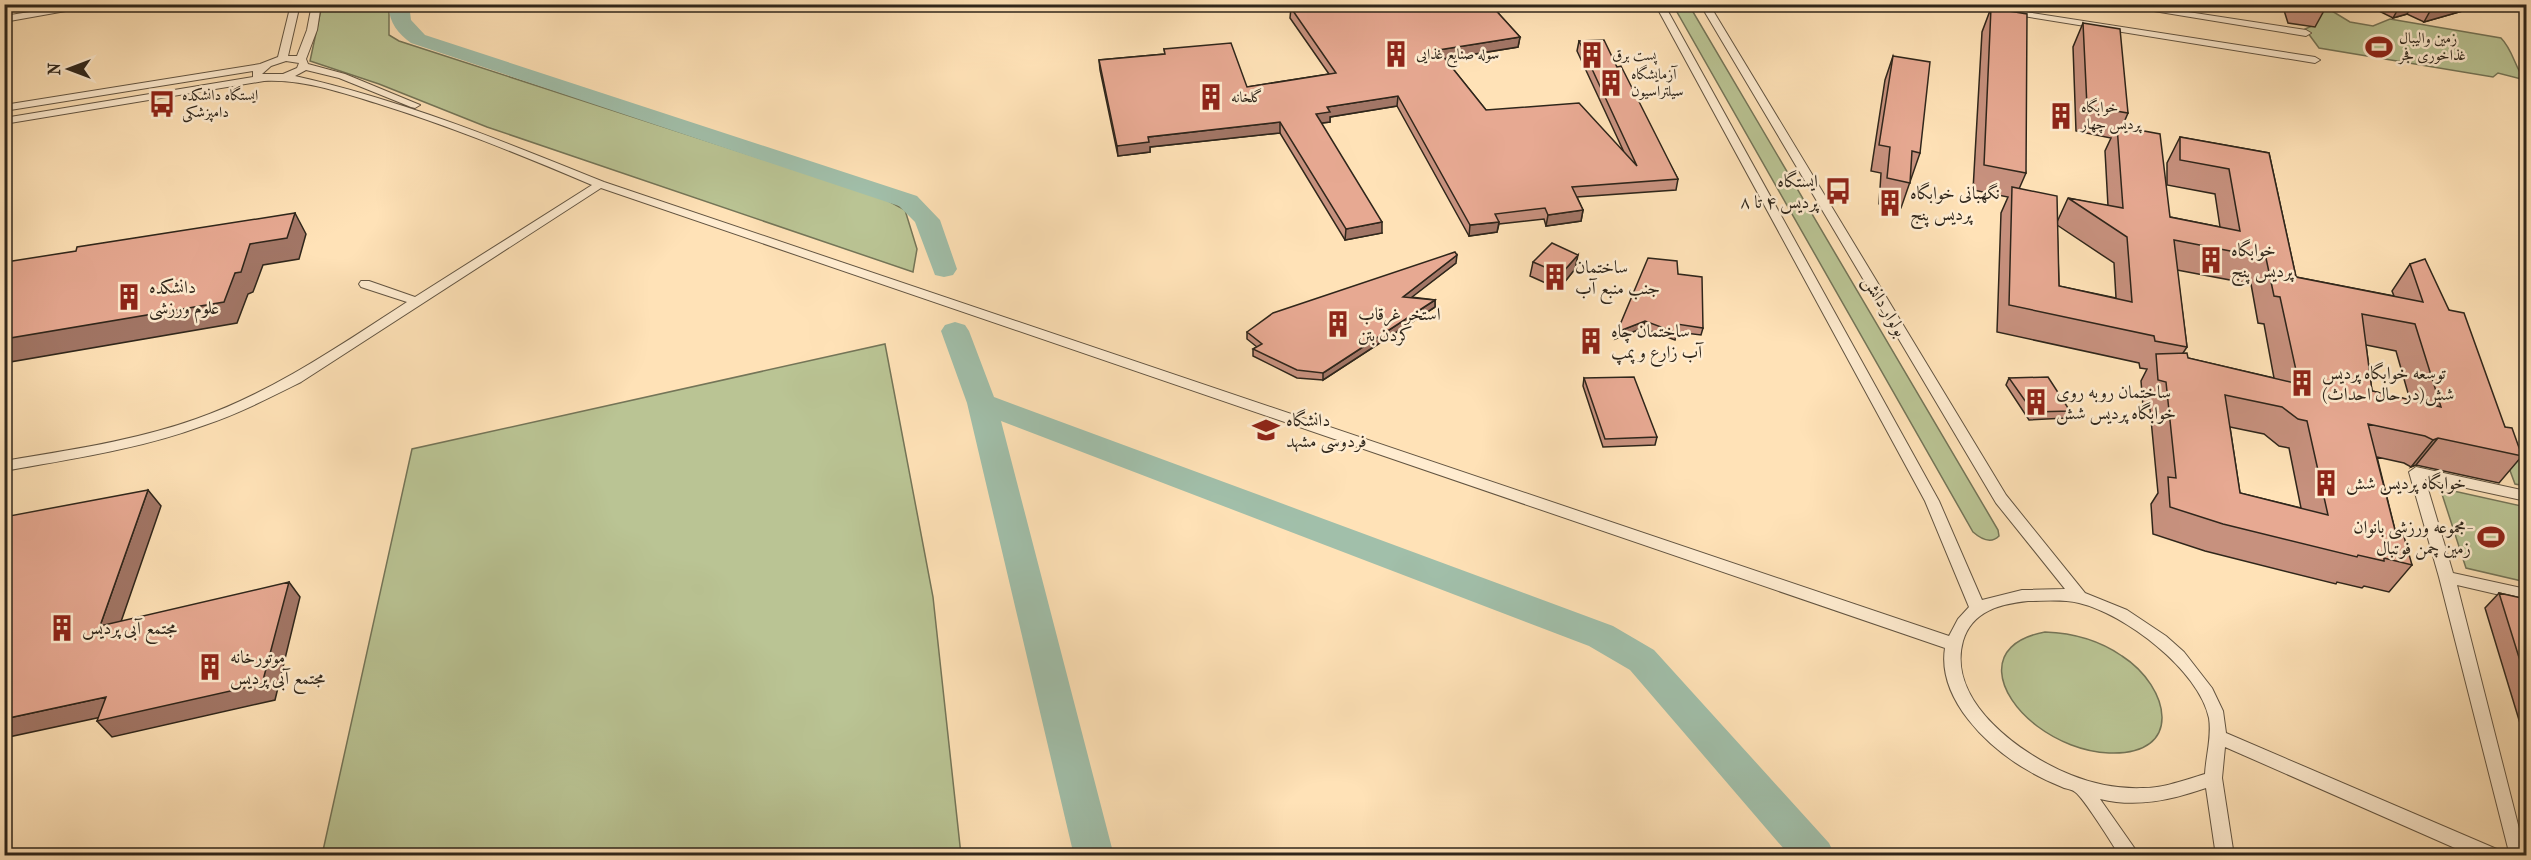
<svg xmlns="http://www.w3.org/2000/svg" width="2531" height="860" font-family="'IM FELL French Canon',Amiri,serif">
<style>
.green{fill:#bac494;stroke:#747558;stroke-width:1.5}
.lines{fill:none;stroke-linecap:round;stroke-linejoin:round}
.canal{fill:#a1bfaa;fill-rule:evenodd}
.service-casing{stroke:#635542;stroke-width:2}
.service{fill:#ffecd0;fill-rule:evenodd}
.wall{fill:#c7917e;stroke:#2f261b;stroke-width:1.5;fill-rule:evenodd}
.shaded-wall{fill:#a27666;stroke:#2f261b;stroke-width:1.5}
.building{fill:#e7a992;stroke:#2f261b;stroke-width:1.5;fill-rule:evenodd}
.labels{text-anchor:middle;stroke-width:5;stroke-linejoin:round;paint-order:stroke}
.far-poi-label{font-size:15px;fill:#2f261b;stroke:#ffecd0;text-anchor:start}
.poi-label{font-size:18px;fill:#2f261b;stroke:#ffecd0;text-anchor:start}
.street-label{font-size:18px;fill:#2f261b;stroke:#ffecd0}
</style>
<rect width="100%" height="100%" fill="#ffe2b7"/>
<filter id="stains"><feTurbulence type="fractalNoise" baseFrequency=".00333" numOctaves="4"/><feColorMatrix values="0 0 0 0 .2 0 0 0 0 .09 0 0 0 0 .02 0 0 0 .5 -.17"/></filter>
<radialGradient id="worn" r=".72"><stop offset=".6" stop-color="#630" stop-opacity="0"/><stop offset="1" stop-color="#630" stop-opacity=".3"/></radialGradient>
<path class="green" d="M322 5H389V35L399 41 883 198 905 210 917 249 913 272 487 127 379 84 310 61Z
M1673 5H1689L1998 530 1999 536C1991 544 1981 539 1973 532Z
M2285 5 2332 11 2350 22 2373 26 2390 19 2501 38C2513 50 2515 68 2525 80L2498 73 2493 77 2319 48 2305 29 2314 25Z
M885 344 933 597 961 855H322L412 449Z
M2499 441 2526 447V486L2515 484Z
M2440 488 2526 507V582L2466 568Z
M2045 632C2073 633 2099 640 2122 656 2170 687 2185 756 2109 753 2083 752 2057 741 2037 726 1996 695 1981 644 2045 632Z"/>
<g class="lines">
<path class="canal" d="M389 4H409L411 20 425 35 917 196 940 220 957 269 953 275 944 277 935 275 915 222 899 206 411 43C398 33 388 22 389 4Z
M955 322 965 325 969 331 994 397 1613 626 1654 650 1829 843 1835 856H1790L1630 670 1589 646 1001 421 1114 856H1074L967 403 941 331 945 325Z"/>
<defs>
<path id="service" d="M80 4H105L4 22V16Z
M291 4H300L288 56H297L307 30 312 4H321L317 30 306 59 308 64 345 74 420 105 415 108 411 107 339 78 306 70 295 76C402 100 503 141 604 182L1949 636 1958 619 1969 607 1925 501 1655 4H1664L1939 501 1982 600 2022 590 2065 589 1996 503 1700 4H1709L2006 495 2085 593 2127 610 2166 636 2184 652 2212 688 2223 711 2226 733 2499 850 2502 856H2473L2225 747 2222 778 2234 856H2216L2206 788C2171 800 2137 808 2100 799L2140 856H2120C2112 844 2084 798 2075 792 2072 789 2066 789 2062 787 2050 782 2039 777 2029 771 1988 748 1937 699 1945 648L601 188 301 382C269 398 238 414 205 425 140 449 72 459 4 471V461C69 450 134 441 196 419 273 392 339 346 407 302L361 287 359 284 361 281H369L415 297 592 185C521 155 450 126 376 103 340 92 302 79 264 81L4 124V118L253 77V71L4 111V105L260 64 278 57ZM286 61 299 63 297 68 283 74H262L271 66ZM2028 601C2045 601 2062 599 2079 603 2125 614 2199 670 2209 718 2212 737 2206 755 2205 774 2185 780 2164 788 2143 788 2119 789 2093 784 2071 775 2023 756 1946 702 1963 641 1972 611 2000 604 2028 601Z
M1949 4H1974L2315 57 2320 60 2315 63Z
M2111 4H2136L2306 30 2311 33 2306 36Z
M2416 467 2526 491V501L2425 479 2453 573 2526 589V601L2457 585 2526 856H2510L2439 577 2409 472Z"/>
</defs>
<use href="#service" class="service-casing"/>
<use href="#service" class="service"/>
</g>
<path class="wall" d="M1295 4H1490L1520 37 1518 47 1445 59 1486 110 1623 150 1577 51 1579 41 1617 67 1678 179 1676 190 1577 197 1583 210 1581 221 1546 226 1544 219 1499 224 1497 232 1469 236 1397 106 1330 117V122L1321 123 1382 233 1345 240 1280 133 1150 147V152L1118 156 1100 70 1099 60 1165 54 1164 49 1247 87 1329 74 1290 18 1291 8 1297 7Z
M2282 4H2344L2325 9 2315 27 2288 23Z
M2347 4H2487L2424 22 2407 14 2393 18 2373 8Z
M1991 8 2026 173 2019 189 2057 222 2068 198 2108 206 2105 151 2111 138 2076 131 2073 47 2083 23 2128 113 2122 127 2170 217 2220 227 2215 194 2167 185V163L2180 137 2269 153 2296 277 2394 296 2392 291 2410 264 2449 310 2505 427 2522 456 2499 483 2416 465 2411 467 2404 463 2377 457 2395 530 2412 565 2389 592 2364 586 2362 588 2337 582 2336 584 2205 551 2153 534 2151 504 2158 493 2150 409 2143 407 2141 381 2147 369 2140 368 2139 363 1997 332 2001 213 2008 197 1973 190 1982 32ZM2057 225 2114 263 2116 298 2059 286ZM2177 270 2251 284 2258 323 2264 324 2274 378 2188 358 2183 353 2187 347ZM2366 345 2396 351 2410 400 2372 391ZM2230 427 2264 434 2279 446 2289 448 2301 508 2240 493Z
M1893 56 1920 153 1901 208 1879 204 1881 173 1871 171 1885 80Z
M1533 262 1575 269 1559 289 1530 276Z
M1456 263 1411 297 1435 300V307L1323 380 1297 378 1253 356V349L1257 347 1247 339V332Z
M1678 274 1703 328 1701 335 1677 332 1675 340 1643 328 1615 339 1617 332Z
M1584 378 1657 437 1655 445 1603 447 1583 386Z
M2009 378 2070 411 2066 418 2029 420 2006 385Z
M2499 593 2526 599V743L2485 608Z"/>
<path class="shaded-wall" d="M2328 4H2344L2325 9Z
M2401 4H2413L2407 14 2393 18Z
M2434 4H2487L2424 22Z
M1520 37 1518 47 1437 60 1438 50Z
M1398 96 1397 106 1330 117V122L1315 124 1316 114 1327 107Z
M1280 122V133L1150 147V152L1118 156 1117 146 1148 137Z
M1583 210 1581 221 1546 226 1548 215Z
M295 213 306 234 299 259 263 265 253 292 248 294 237 323 4 363V339L235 273 250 244Z
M1382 222V233L1345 240 1346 229Z
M1499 222 1497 232 1469 236 1470 225Z
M1457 255 1456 263 1403 304V297Z
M1578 255 1575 269 1559 289 1561 274Z
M1435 300V307L1323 380V373Z
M1645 321 1643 328 1615 339 1617 332Z
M2438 438 2416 465 2411 467 2433 440Z
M148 490 161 506 114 642 100 626Z
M289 582 300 597 275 700 112 737 97 721Z
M106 697 120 713 4 738V719Z"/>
<path class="building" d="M1302 4H1490L1520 37 1438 50 1486 110 1579 103 1637 166 1579 41 1604 40 1617 67 1621 66 1678 179 1572 187 1583 210 1548 215 1545 208 1495 214 1499 222 1470 225 1398 96 1327 107 1330 112 1316 114 1382 222 1346 229 1280 122 1148 137 1149 142 1117 146 1099 60 1165 54 1164 49 1231 43 1247 87 1336 73 1291 8 1303 6Z
M1991 8 2027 14 2026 173 1984 165Z
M2083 23 2120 29 2128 113 2087 106Z
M1893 56 1930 62 1920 153 1912 151 1910 183 1887 178 1890 147 1879 145Z
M2117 126 2160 134 2170 217 2240 231 2229 169 2180 160V137L2269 153 2296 277 2423 302 2410 264 2425 259 2449 310 2464 313 2505 427 2512 428 2522 456 2438 438 2433 440 2425 436 2368 424 2395 530 2403 533 2412 565 2384 558V561L2358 555 2357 557 2223 524 2170 507 2168 477 2176 478 2166 382 2158 380 2156 354 2187 353 2188 358 2299 384 2280 297 2274 296 2266 258 2174 240 2187 347 2155 341 2154 336 2009 305 2012 187 2057 196 2059 286 2132 302 2127 237 2068 198 2123 208ZM2362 314 2415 324 2441 407 2372 391ZM2225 395 2282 407 2298 419 2307 421 2328 515 2240 493Z
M295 213 287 238 250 244 241 272 235 273 224 302 4 339V264L6 262 76 251 77 247Z
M1552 243 1578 255 1561 274 1533 262Z
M1455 252 1457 255 1403 297 1435 300 1323 373 1297 370 1253 349 1262 344 1247 332 1273 313Z
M1648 258 1677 261 1678 274 1702 277 1703 328 1677 324V333L1645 321 1617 332Z
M1634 377 1657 437 1605 439 1584 378Z
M2048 377 2070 411 2033 412 2009 378Z
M148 490 100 626 289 582 262 684 97 721 106 697 4 719V517Z
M2499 593 2526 599V680Z
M2326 854 2327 855H2291Z"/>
<defs>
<symbol id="stadium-bare" viewBox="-9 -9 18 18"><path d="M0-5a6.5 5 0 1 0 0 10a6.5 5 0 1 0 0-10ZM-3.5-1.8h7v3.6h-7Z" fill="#8f2418" stroke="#ffecd0" stroke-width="2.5" paint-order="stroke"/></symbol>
<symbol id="building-bare" viewBox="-9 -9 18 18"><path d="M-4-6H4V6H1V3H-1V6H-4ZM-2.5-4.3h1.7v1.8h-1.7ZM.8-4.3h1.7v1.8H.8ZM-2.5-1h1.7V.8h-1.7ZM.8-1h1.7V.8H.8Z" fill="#8f2418" stroke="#ffecd0" stroke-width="2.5" paint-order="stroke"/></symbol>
<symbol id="bus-bare" viewBox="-9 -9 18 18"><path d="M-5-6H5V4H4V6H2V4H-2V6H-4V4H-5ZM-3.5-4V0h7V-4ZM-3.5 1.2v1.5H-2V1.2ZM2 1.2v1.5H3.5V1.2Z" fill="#8f2418" stroke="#ffecd0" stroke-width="2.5" paint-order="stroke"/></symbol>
<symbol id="university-bare" viewBox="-9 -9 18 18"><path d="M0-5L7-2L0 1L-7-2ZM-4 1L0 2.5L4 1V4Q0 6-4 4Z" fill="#8f2418" stroke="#ffecd0" stroke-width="2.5" paint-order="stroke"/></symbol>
</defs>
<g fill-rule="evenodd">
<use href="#stadium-bare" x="2360" y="28" width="38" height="38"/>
<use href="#building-bare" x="1377" y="35" width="38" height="38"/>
<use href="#building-bare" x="1573" y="36" width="38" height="38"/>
<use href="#building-bare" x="1592" y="64" width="38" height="38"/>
<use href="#building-bare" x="1192" y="78" width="38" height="38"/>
<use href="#bus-bare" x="143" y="85" width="38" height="38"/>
<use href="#building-bare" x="2042" y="97" width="38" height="38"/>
<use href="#bus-bare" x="1819" y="172" width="38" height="38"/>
<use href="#building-bare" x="1871" y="184" width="38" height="38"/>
<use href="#building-bare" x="2192" y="241" width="38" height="38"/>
<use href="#building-bare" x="1536" y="258" width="38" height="38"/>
<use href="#building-bare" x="110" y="278" width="38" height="38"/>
<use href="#building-bare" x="1319" y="305" width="38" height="38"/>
<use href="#building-bare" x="1572" y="322" width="38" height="38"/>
<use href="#building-bare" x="2283" y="364" width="38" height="38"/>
<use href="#building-bare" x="2017" y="383" width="38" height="38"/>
<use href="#university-bare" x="1247" y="411" width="38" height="38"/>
<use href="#building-bare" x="2307" y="464" width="38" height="38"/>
<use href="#stadium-bare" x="2472" y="518" width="38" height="38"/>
<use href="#building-bare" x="43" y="609" width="38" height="38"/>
<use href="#building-bare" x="191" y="648" width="38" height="38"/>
</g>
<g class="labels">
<g class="far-poi-label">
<text x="2399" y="43">زمین والیبال<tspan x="2399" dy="17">غذاخوری فجر</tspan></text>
<text x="1416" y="59">سوله صنایع غذایی</text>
<text x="1612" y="60">پست برق</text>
<text x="1631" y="79">آزمایشگاه<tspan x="1631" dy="17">سیلتراسیون</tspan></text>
<text x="182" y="100">ایستگاه دانشکده<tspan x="182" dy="17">دامپزشکی</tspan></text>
<text x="1231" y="102">گلخانه</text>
<text x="2081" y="112">خوابگاه<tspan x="2081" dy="17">پردیس چهار</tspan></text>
</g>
<g class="poi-label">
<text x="1818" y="187" text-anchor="end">ایستگاه<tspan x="1818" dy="21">پردیس ۴ تا ۸</tspan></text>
<text x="1910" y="199">نگهبانی خوابگاه<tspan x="1910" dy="21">پردیس پنج</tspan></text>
<text x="2231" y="256">خوابگاه<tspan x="2231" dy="21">پردیس پنج</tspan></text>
<text x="1575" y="273">ساختمان<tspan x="1575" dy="21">جنب منبع آب</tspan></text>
<text x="149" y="293">دانشکده<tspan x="149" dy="21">علوم ورزشی</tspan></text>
<text x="1358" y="320">استخر غرقاب<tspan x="1358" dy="21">کردن بتن</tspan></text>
<text x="1611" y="337">ساختمان چاه<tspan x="1611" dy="21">آب زارع و پمپ</tspan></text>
<text x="2322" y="379">توسعه خوابگاه پردیس<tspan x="2322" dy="21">شش(در حال احداث)</tspan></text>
<text x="2056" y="398">ساختمان روبه روی<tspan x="2056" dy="21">خوابگاه پردیس شش</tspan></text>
<text x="1286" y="426">دانشگاه<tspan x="1286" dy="21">فردوسی مشهد</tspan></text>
<text x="2346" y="489">خوابگاه پردیس شش</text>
<text x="2471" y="533" text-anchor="end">مجموعه ورزشی بانوان-<tspan x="2471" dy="21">زمین چمن فوتبال</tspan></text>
<text x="82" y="634">مجتمع آبی پردیس</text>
<text x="230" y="663">موتورخانه<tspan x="230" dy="21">مجتمع آبی پردیس</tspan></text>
</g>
<g class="street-label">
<text transform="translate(1885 306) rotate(59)" y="6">بولوار دانش</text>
</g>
</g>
<rect width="2531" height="860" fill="none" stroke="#ffe2b7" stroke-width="24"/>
<rect x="6" y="6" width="2519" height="848" fill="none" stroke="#2f261b" stroke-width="3"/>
<rect x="12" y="12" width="2507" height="836" fill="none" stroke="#2f261b" stroke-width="1.5"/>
<g transform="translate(69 69) rotate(270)" stroke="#ffecd0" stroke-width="4.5" paint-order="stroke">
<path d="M0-4.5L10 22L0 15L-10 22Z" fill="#2f261b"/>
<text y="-9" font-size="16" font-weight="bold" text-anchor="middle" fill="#2f261b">N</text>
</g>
<rect width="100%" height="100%" filter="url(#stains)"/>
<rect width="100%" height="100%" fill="url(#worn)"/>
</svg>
